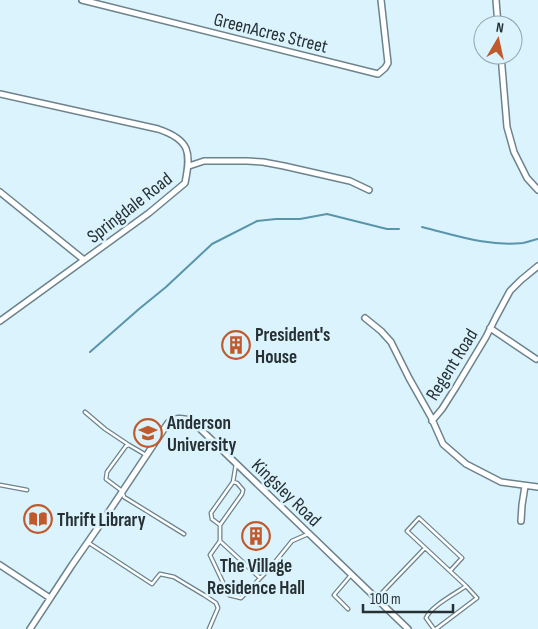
<svg xmlns="http://www.w3.org/2000/svg" width="538" height="629" font-family="'Sofia Sans Condensed',sans-serif">
<style>
.lines{fill:none;stroke-linecap:round;stroke-linejoin:round}
.stream{stroke:#5995aa;stroke-width:2}
.service-casing{stroke:#6d838c;stroke-width:5}
.minor-casing{stroke:#6d838c;stroke-width:8}
.service{stroke:#fff;stroke-width:2.5}
.minor{stroke:#fff;stroke-width:5}
.labels{text-anchor:middle;stroke-width:5;stroke-linejoin:round;paint-order:stroke}
.street-label{font-size:19px;fill:#273134;stroke:#dbf3fd}
.poi-label{font-size:19px;font-weight:bold;fill:#273134;stroke:#dbf3fd;text-anchor:start}
</style>
<rect width="100%" height="100%" fill="#dbf3fd"/>
<g class="lines">
<path class="stream" d="M422 227C455 235 488 247 523 243 528 242 533 240 538 239
M90 352 139 309 166 287 212 244 257 221 276 219H300L327 214 387 229H399"/>
<defs>
<path id="service" d="M85 412 105 429 129 445
M146 455 129 445 126 446 107 472 106 479 122 491 124 497 184 534
M233 482 237 483 243 490 242 494 220 525V541L210 555 229 595 241 598 271 567 292 541 308 534
M0 485 27 490
M220 525 212 519 211 513 233 482 236 464
M220 541 260 578
M89 543 152 584 160 574 174 577 204 595 216 603 218 608 209 629
M450 571 462 558 419 518 407 531 466 586
M377 598 425 548
M348 609 334 595 351 575
M434 629 426 618C431 606 455 594 466 586L477 598 436 629"/>
<path id="minor" d="M82 0 378 74 385 68 388 63 381 0
M496 0 498 25
M501 55 507 127 514 152 527 178 538 190
M0 94 158 129C191 140 191 153 185 183L149 213 0 321
M189 166 204 161H247L263 162 284 166 350 181 369 190
M0 192 84 260
M365 318 381 331 391 342 409 378 431 417 443 444 466 464 501 482 538 487
M490 328 536 359
M432 421 442 409 456 387 486 337 496 317 510 291 521 280 538 266
M521 521 522 505 525 486
M0 565 50 598
M30 629 72 565 106 516 168 423C176 417 181 418 191 420L408 629"/>
</defs>
<use href="#service" class="service-casing"/>
<use href="#minor" class="minor-casing"/>
<use href="#service" class="service"/>
<use href="#minor" class="minor"/>
</g>
<defs>
<symbol id="building-ring" viewBox="-11 -11 22 22"><circle r="9.5" fill="#dbf3fd" stroke="#c05a2c" stroke-width="1.5"/><path d="M-4-6H4V6H1V3H-1V6H-4ZM-2.5-4.3h1.7v1.8h-1.7ZM.8-4.3h1.7v1.8H.8ZM-2.5-1h1.7V.8h-1.7ZM.8-1h1.7V.8H.8Z" fill="#c05a2c"/></symbol>
<symbol id="university-ring" viewBox="-11 -11 22 22"><circle r="9.5" fill="#dbf3fd" stroke="#c05a2c" stroke-width="1.5"/><path d="M0-5L7-2L0 1L-7-2ZM-4 1L0 2.5L4 1V4Q0 6-4 4Z" fill="#c05a2c"/></symbol>
<symbol id="library-ring" viewBox="-11 -11 22 22"><circle r="9.5" fill="#dbf3fd" stroke="#c05a2c" stroke-width="1.5"/><path d="M-6-4Q-3-5.5-.7-3.5V5Q-3 3-6 4ZM6-4Q3-5.5 .7-3.5V5Q3 3 6 4Z" fill="#c05a2c"/></symbol>
</defs>
<g fill-rule="evenodd">
<use href="#building-ring" x="220" y="329" width="32" height="32"/>
<use href="#university-ring" x="132" y="417" width="32" height="32"/>
<use href="#library-ring" x="22" y="503" width="32" height="32"/>
<use href="#building-ring" x="240" y="520" width="32" height="32"/>
</g>
<g class="labels">
<g class="street-label">
<text transform="translate(271 32) rotate(14)" y="7">GreenAcres Street</text>
<text transform="translate(129 207) rotate(-38)" y="7">Springdale Road</text>
<text transform="translate(451 364) rotate(-58)" y="7">Regent Road</text>
<text transform="translate(287 492) rotate(44)" y="7">Kingsley Road</text>
</g>
<g class="poi-label">
<text x="255" y="341">President's<tspan x="255" dy="22">House</tspan></text>
<text x="167" y="429">Anderson<tspan x="167" dy="22">University</tspan></text>
<text x="57" y="526">Thrift Library</text>
<text x="256" y="572" text-anchor="middle">The Village<tspan x="256" dy="22">Residence Hall</tspan></text>
</g>
</g>
<g transform="translate(498 40) rotate(9)"><circle r="24" fill="#dbf3fd" stroke="#93a5ad"/>
<path d="M0-4L9 19L0 12L-9 19Z" fill="#c05a2c"/>
<text y="-8" font-size="14" font-weight="bold" text-anchor="middle" fill="#273134">N</text>
</g>
<path d="M363 604v8h90v-8" fill="none" stroke="#273134" stroke-width="2.5"/>
<text x="370" y="604" font-size="15" fill="#273134" stroke="#dbf3fd" stroke-width="4" paint-order="stroke">100 m</text>
</svg>
